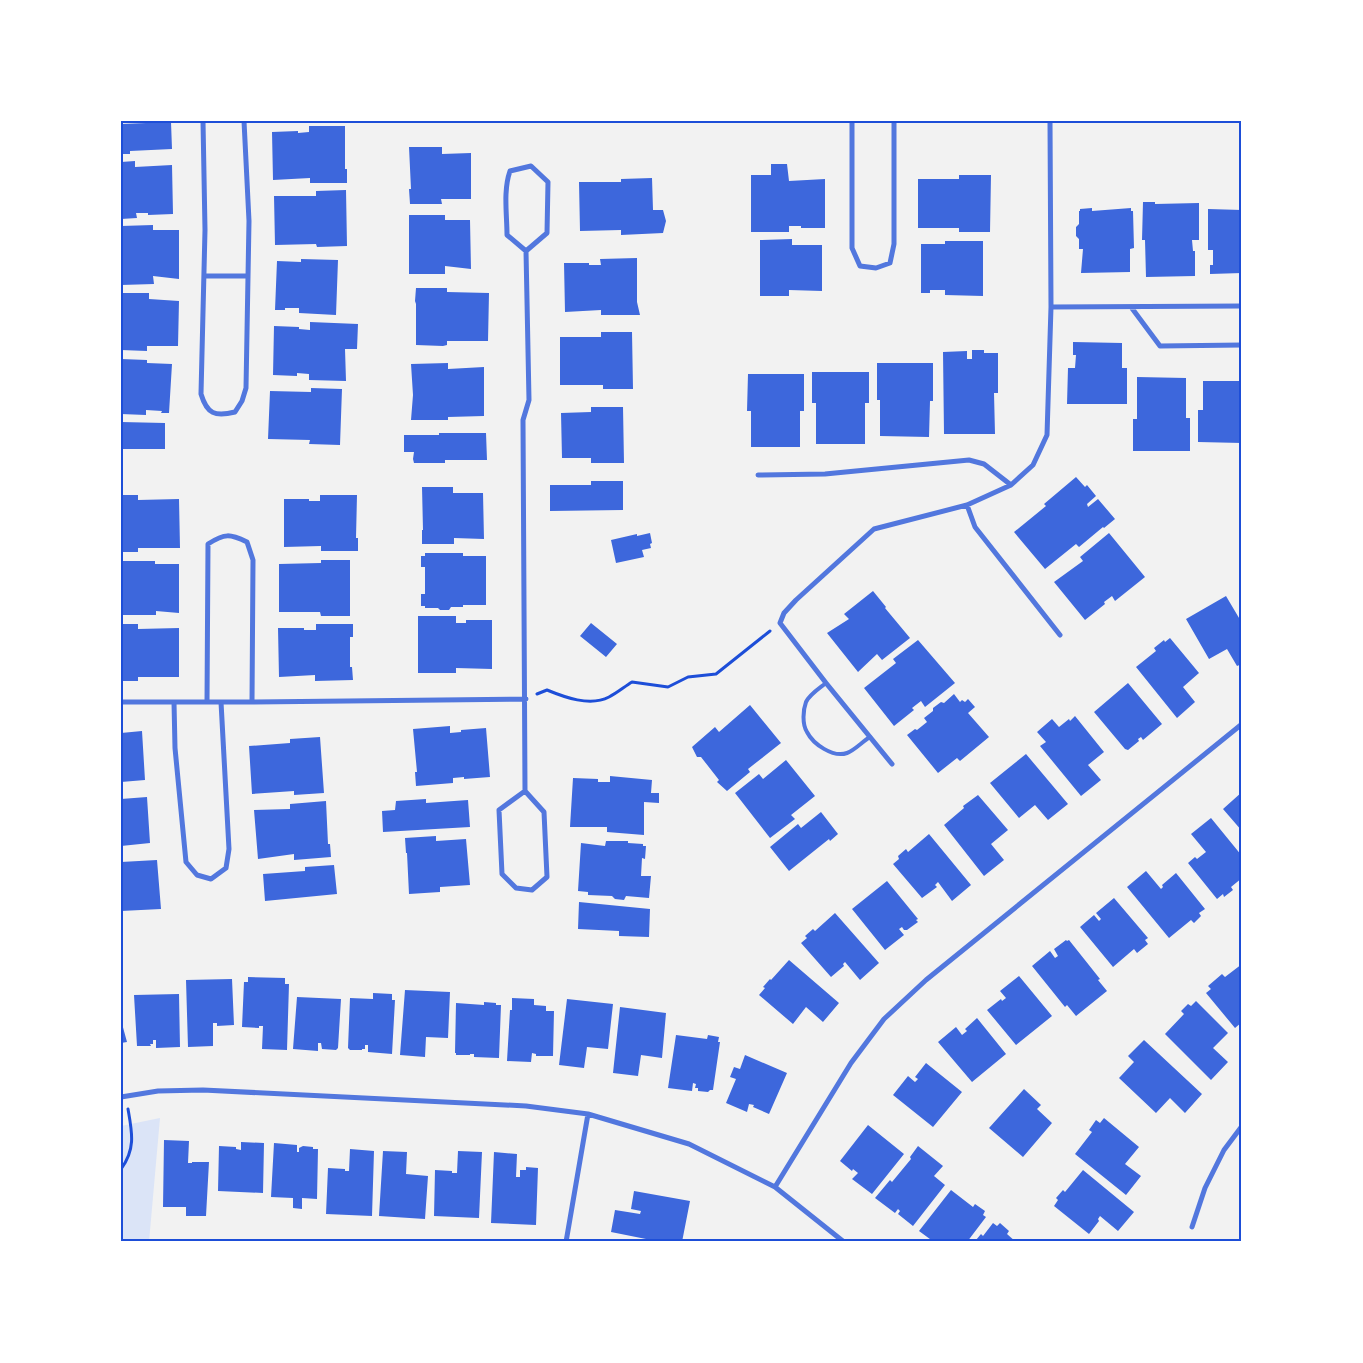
<svg xmlns="http://www.w3.org/2000/svg" width="1363" height="1363" font-family="'Roboto Serif',serif">
<style>
.green{fill:#dbe4f7}
.building{fill:#3d67dc}
.lines{fill:none;stroke-linecap:round;stroke-linejoin:round}
.path{stroke:#1d4ed8;stroke-width:3}
.service{stroke:#5277de;stroke-width:4}
.minor{stroke:#5277de;stroke-width:5}
.neatline{fill:none;stroke:#1d4ed8;stroke-width:2}
</style>
<rect width="100%" height="100%" fill="#f2f2f2"/>
<path class="green" d="M160 1118 149 1242H121V1126Z"/>
<path class="building" d="M171 122 172 149 130 151V154H121V124Z
M309 126H345V169H347V183H310V178L273 180 272 132 298 131V133L309 132Z
M409 147H442V154L471 153V199H441L442 204H410L409 189H411Z
M135 161V167L172 165 173 214 148 215V213H136L137 218 121 219V162Z
M771 164H787L789 181 825 179V228H801V226H789V232H751V175H771Z
M959 175H991L990 232H959V228H918V179H959Z
M652 178 653 210H663L666 221 663 233 621 235V230L580 231 579 182H621V179Z
M346 190 347 246 317 247 316 244 275 245 274 196H316V191Z
M1143 202H1155V204L1199 203V240H1192L1193 251H1195V276L1146 277 1145 240H1142Z
M1092 208V211L1131 208V211H1133L1134 248 1130 249V272L1081 273 1083 249H1079V239L1076 236V227L1079 224V211H1080V209Z
M1208 209 1242 210V273L1210 274V265H1213V250H1208Z
M409 215H445V220H470L471 269 445 266V274H409Z
M153 225V230H179V279L153 276 154 284 121 285V226Z
M792 239V245H822V291L789 290V296H760V240Z
M945 241H983V296L945 295V290H930V293H921V244H945Z
M637 258V302L640 315H601V310L565 312 564 263H589V265H601L600 259Z
M301 259 338 260 336 315 299 313V308H285V310H275L277 261 301 262Z
M416 288H447V292L489 293 488 341H447V345L443 346 416 345V304L415 301Z
M121 293H149V299L179 301 178 346H147V351L121 350Z
M310 322 358 324 357 349H345L346 381 309 380V374L297 373V376L273 375 274 326 299 327V329L310 330Z
M601 332H632L633 389H603V385H560V337H601Z
M1073 342 1122 343V368H1127V404H1067L1068 368H1075L1076 355H1073Z
M972 350H984V353H998V393H994L995 434H944L943 352 967 351V359H972Z
M121 359 147 360V363L172 364 169 413H161L162 411 146 410V415L121 414Z
M448 363V369L484 367V416L448 417V420H411L413 395 411 364Z
M877 363H933V401H930L929 437 880 436V400H877Z
M812 372H869V403H865V444H816V403H812Z
M748 374H804V411H800V447H751V411H747Z
M1137 377 1186 378V418H1190V451H1133V419H1137Z
M1203 381H1242V443L1198 442V410H1203Z
M311 388 342 389 340 445 309 444 310 440 268 439 270 391 311 392Z
M591 407H623L624 463H591V458H562L561 413 591 412Z
M121 422 165 423V449H121Z
M439 433H486L487 460H445V463H414L413 459 414 452H404V435H439Z
M1076 477 1085 487 1087 485 1096 496 1087 504 1088 507 1098 499 1115 519 1104 528 1103 527 1079 547 1076 544 1045 569 1014 532 1046 506 1044 504Z
M591 481H623V510L550 511V485H591Z
M422 487H453V493H483L484 539 454 538V544H422V530H423Z
M121 495H138V500L179 499 180 548H138V552H121Z
M320 495H357L356 538H358V551H321V546L284 547V499H309V501H320Z
M650 533 652 543 650 544 651 548 642 550 644 557 616 563 611 540 637 534V536Z
M1109 533 1145 577 1115 601 1112 596 1104 602 1105 604 1085 620 1054 582 1083 561 1080 557Z
M425 553H463V556H486V605H463V607H451L449 610H440L438 608H425V606H421V594H425V567H421V556H425Z
M321 560H350V616H321L320 612H279V564L321 563Z
M121 561H155V564H179V613L156 611V615H121Z
M873 591 886 607 885 608 910 638 882 660 877 654 858 672 827 633 849 619 844 614Z
M1226 596 1242 623V664L1237 666 1227 649 1209 659 1186 619Z
M418 616H456V623H466V620H492V669L456 668V673H418Z
M591 623 617 644 606 657 580 636Z
M121 624H138V629L179 628V677H138V681H121Z
M316 624H353V637H350V667H352L353 680 315 681V675L279 677 278 628H304V630H316Z
M1170 638 1199 673 1183 687 1195 702 1177 718 1136 667 1156 651 1154 648 1164 640 1165 642Z
M918 640 955 683 925 707 921 701 912 708 914 710 894 726 864 688 896 663 893 659Z
M1128 683 1162 724 1143 740 1141 737 1138 739 1139 741 1128 750 1125 749 1094 712Z
M954 694 960 702 962 700 965 702 968 699 975 707 968 713 989 737 960 761 957 758 938 773 907 735 915 729 917 730 927 722 924 718 933 711V708L941 702 944 703Z
M750 705 781 743 748 769 750 772 727 791 717 782 719 780 701 757H697L692 747 715 727 719 732Z
M1075 716 1104 752 1088 765 1101 780 1081 796 1040 746 1046 742 1037 732 1052 719 1059 727 1069 719 1070 721Z
M450 726V733L461 732V730L486 728 490 777 464 779V777L453 778V783L416 786 415 772H417L413 729Z
M142 731 145 780 121 782V733Z
M320 737 324 793 294 795V791L252 794 249 746 290 743V739Z
M1026 754 1068 804 1048 820 1035 805 1019 818 990 783Z
M786 760 815 796 791 815 795 819 770 838 735 793 759 774 763 779Z
M610 776 652 780 651 793H659V803L644 802V835L607 832V827H570L573 778 598 779V782H610Z
M1242 792V831L1223 809Z
M978 795 1008 830 991 844 1004 860 984 876 944 825 964 808 963 806Z
M147 797 150 843 121 846V799Z
M426 799V803L468 800 470 827 383 832 382 811 395 810 396 801Z
M326 801 328 844H330L331 857 294 860V854L258 859 254 810 290 809V804Z
M821 812 838 834 830 841 829 839 789 871 770 847 798 824 801 828Z
M1211 818 1242 856V878L1231 887 1233 890 1224 897 1223 894 1217 899 1188 863 1195 857 1197 859 1206 852 1191 834Z
M929 834 971 885 952 901 938 882 935 885 937 887 922 898 893 864 899 859 898 856 906 849 908 852Z
M436 836V841L466 839 470 885 440 887V892L409 894 407 853H406L405 838Z
M606 841H628V843L643 844V846H646L645 859 642 858 641 876H651L649 898 626 896 624 900 615 899 612 896 588 895V892L578 891 581 843 605 846Z
M157 860 161 909 121 911V862Z
M334 865 337 894 265 901 263 874 305 871V867Z
M1146 871 1161 889 1163 887 1162 885 1176 873 1205 909 1199 913 1201 916 1194 923 1191 920 1169 938 1127 887Z
M887 881 918 919 916 920 918 922 907 930H904L902 927 899 929 904 935 885 950 852 909Z
M1114 898 1148 938 1145 940 1148 944 1137 953 1134 949 1113 967 1080 927 1094 915 1099 921 1101 919 1096 913Z
M579 902 650 909 649 937 619 936V931L578 929Z
M835 913 879 963 860 980 845 962 843 964 844 966 831 977 801 943 807 938 805 936 813 929 815 931Z
M1066 940 1067 941 1069 940 1100 979 1098 980 1107 991 1076 1016 1067 1005 1065 1007 1032 966 1050 951 1055 958 1058 956 1054 949Z
M789 960 839 1003 823 1022 806 1007 793 1024 759 995 765 988 763 987 770 979 771 980Z
M1242 964V1022L1235 1028 1206 993 1211 989 1208 986 1222 974 1225 977Z
M1019 976 1052 1016 1016 1045 987 1010 1001 999 1002 1001 1006 998 1000 991Z
M248 977 285 978V984H289L287 1050 262 1049 263 1026H259V1028L242 1027 244 982H248Z
M232 979 234 1025 217 1026V1023H213V1046L188 1047 186 980Z
M405 990 450 992 448 1038 426 1037 425 1057 400 1055Z
M373 993 392 994V1000H395L392 1054 368 1052V1045H365V1049H362V1050H350L348 1048 350 998 373 999Z
M179 994 180 1047 156 1048V1040H153V1044H150L151 1046H137L134 995Z
M297 997 341 999 338 1048 336 1050 322 1049 321 1043H318V1051L293 1049Z
M512 998 534 999V1005L546 1006V1011H554L553 1056H536V1054L532 1053 531 1062 507 1061 510 1010H512Z
M567 999 613 1004 608 1049 587 1047 584 1068 559 1065Z
M1196 1001 1228 1033 1213 1048 1228 1062 1211 1080 1165 1034 1184 1014 1181 1011 1188 1004 1191 1006Z
M484 1002 496 1003V1005H501L499 1058 474 1057V1054H470V1055H456V1053H455L456 1003 484 1005Z
M620 1007 666 1013 662 1058 641 1055 638 1076 613 1073Z
M977 1018 1006 1054 972 1082 938 1042 956 1027 962 1035 967 1031 965 1029Z
M121 1020 127 1042 121 1043Z
M676 1035 707 1039 708 1035 719 1037 718 1042H720L713 1090H710L708 1092 698 1091V1088H695L696 1084 693 1083 692 1091 668 1088Z
M1144 1040 1202 1094 1185 1113 1170 1098 1156 1113 1119 1078 1134 1062 1128 1056Z
M745 1055 787 1073 769 1114 753 1107 754 1105 749 1104 747 1112 726 1103 736 1079 730 1077 734 1067 740 1069Z
M926 1063 962 1092 933 1127 893 1095 908 1076 915 1082 918 1079 915 1077Z
M1024 1089 1041 1105 1037 1109 1052 1123 1023 1157 989 1128Z
M1104 1118 1139 1147 1125 1164 1141 1176 1126 1195 1075 1154 1092 1132 1089 1130 1096 1120 1100 1123Z
M868 1125 904 1154 872 1194 852 1179 858 1173 853 1169 852 1171 840 1161Z
M164 1140 189 1141 188 1163H192V1162H209L206 1216H186V1207H163Z
M241 1142 264 1143 263 1193 218 1191 219 1146 236 1147V1149L241 1150Z
M274 1143 297 1145V1152H299V1148L303 1146 313 1147V1149H318L317 1199 302 1198V1209L293 1208V1198L271 1197Z
M918 1146 943 1166 934 1176 945 1185 913 1226 898 1214 900 1211 898 1209 895 1213 875 1198 890 1180 892 1182 911 1159 910 1157Z
M350 1149 374 1151 372 1216 326 1214 328 1168 345 1169V1171H349Z
M383 1151 407 1152 406 1174 428 1176 425 1219 379 1216Z
M458 1151 482 1152 479 1218 434 1216 435 1170 452 1171V1173H457Z
M494 1152 517 1154 516 1177H520V1170H526V1167L538 1168 536 1225 491 1223Z
M1083 1170 1134 1212 1118 1231 1100 1216 1098 1219 1099 1221 1089 1234 1054 1206 1058 1200 1056 1198 1063 1190 1065 1192Z
M951 1190 973 1207 975 1204 985 1211 983 1215 986 1217 967 1242H934L919 1231Z
M634 1191 690 1201 682 1242H661L611 1232 615 1210 640 1214 641 1211 631 1209Z
M993 1223 997 1226 1000 1223 1009 1231 1007 1234 1016 1242H978L976 1240 981 1234 983 1236Z"/>
<g class="lines">
<path class="path" d="M537 694 547 690C564 697 590 707 609 697 617 693 624 687 632 682L668 687 688 677 716 674 770 631
M121 1169C136 1149 132 1132 128 1109"/>
<path class="service" d="M826 683C820 688 810 694 806 702 803 710 802 724 807 732 813 744 833 758 847 753 855 750 863 741 870 737"/>
<path class="minor" d="M203 121 205 230 201 394C207 414 215 417 235 412L242 401 246 388 249 221 244 121
M852 121V248L860 266 876 268 890 263 894 244V121
M204 276H247
M1051 307 1242 306
M1131 307 1160 346 1242 345
M758 475 825 474 969 460 984 464 1011 485
M967 505 975 527 1060 635
M121 702H252L526 699
M174 702 175 748 186 862 197 875 211 879 226 868 229 849 221 702
M207 702 208 544C225 533 230 534 247 542L253 560 252 702
M892 764 826 683 780 623 784 613 796 600 874 529 967 505 1011 485 1033 465 1047 435 1051 307 1050 121
M525 791 499 810 502 874 516 888 532 890 547 877 544 812 525 791 523 420 529 400 526 251 507 235C507 214 503 191 510 171L531 166 548 182 547 233 526 251
M121 1097 158 1091 203 1090 526 1106 588 1114 689 1144 775 1187 844 1242
M775 1187 851 1063 884 1019 926 980 1242 724
M1192 1227 1205 1188 1224 1150 1242 1126
M566 1242 588 1114"/>
</g>
<rect width="1363" height="1363" fill="none" stroke="#ffffff" stroke-width="245"/>
<rect x="122" y="122" width="1118" height="1118" class="neatline"/>
</svg>
